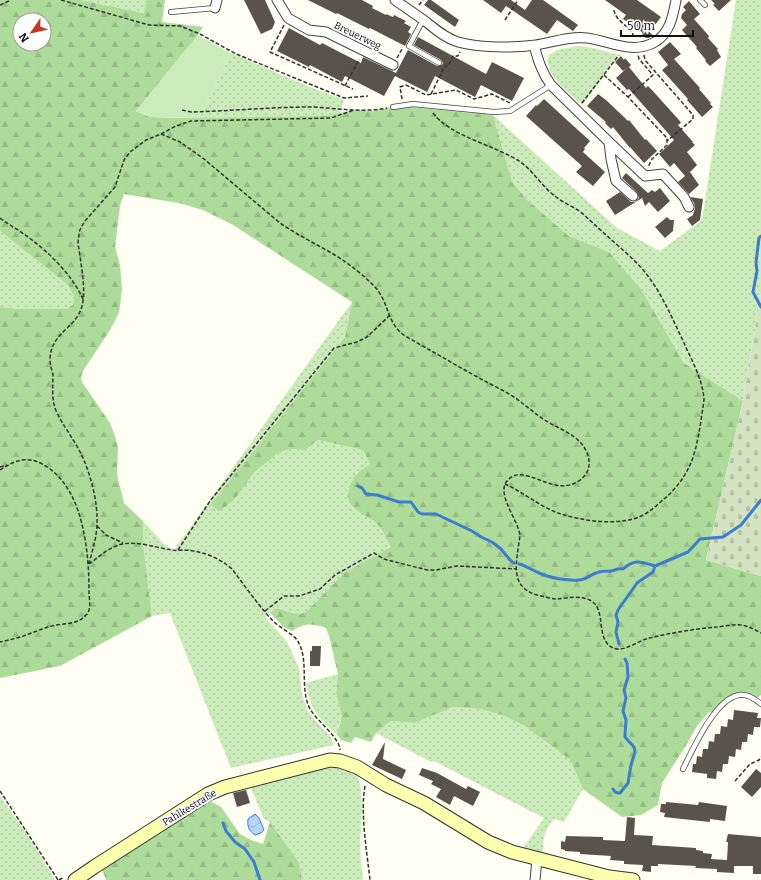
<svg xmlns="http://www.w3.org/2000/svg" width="761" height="880" font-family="Bitter,serif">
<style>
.grass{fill:url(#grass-dots)}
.forest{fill:url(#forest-firs);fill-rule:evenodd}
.cemetery{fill:url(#cemetery-stones)}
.garden{fill:#ccebbb}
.water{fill:url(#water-waves);stroke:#3c7dd0}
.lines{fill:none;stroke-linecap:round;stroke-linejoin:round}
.stream{stroke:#3c7dd0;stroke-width:3}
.building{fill:#59534c}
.lane-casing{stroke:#434343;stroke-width:6}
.street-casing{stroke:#434343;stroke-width:11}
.secondary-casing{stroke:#323232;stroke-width:15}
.path{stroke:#323232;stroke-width:1.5;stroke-dasharray:4 2;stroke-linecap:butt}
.lane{stroke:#fff;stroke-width:4.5}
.street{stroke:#fff;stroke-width:9}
.secondary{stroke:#fbffae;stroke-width:13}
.labels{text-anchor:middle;stroke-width:4;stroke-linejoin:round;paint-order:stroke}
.street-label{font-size:10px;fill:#101010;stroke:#fff}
</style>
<defs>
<pattern id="grass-dots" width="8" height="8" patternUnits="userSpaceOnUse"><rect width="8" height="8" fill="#ccebbb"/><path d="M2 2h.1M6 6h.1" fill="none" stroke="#aec8a0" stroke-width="1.8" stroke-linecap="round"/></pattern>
<pattern id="forest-firs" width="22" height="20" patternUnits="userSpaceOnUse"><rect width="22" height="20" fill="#addc9a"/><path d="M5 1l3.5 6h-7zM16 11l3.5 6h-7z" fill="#94bc84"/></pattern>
<pattern id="cemetery-stones" width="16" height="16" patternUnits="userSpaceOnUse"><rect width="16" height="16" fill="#d3e3c2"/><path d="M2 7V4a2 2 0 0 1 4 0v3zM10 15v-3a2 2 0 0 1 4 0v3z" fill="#b4c2a6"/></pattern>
<pattern id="water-waves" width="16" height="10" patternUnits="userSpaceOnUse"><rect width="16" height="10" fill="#b7d5f7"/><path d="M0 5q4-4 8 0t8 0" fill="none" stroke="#9cb6d3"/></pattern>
</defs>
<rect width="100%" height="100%" fill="#fffff3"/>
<path class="grass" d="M81 0H147L145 13Z
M736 0H761V293L743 401 684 363 641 289 609 252 569 236 526 199 512 181 493 115 617 228 660 251 702 220Z
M578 46 594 48 618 55 602 75 604 76 582 105C570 94 542 73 549 55L557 50Z
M231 53 310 87 344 100 340 113 325 116 199 118Z
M0 231 68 285 74 296 73 305 66 309H21L0 307Z
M352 302 345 337 212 504 219 512 235 499 255 472 278 453 290 449 305 450 318 440 363 450 370 464 356 473 353 507 371 519 379 526 392 547 344 573 306 612C295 617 286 610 276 608L265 617 287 642 299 668 302 694 307 709 314 719 330 736 334 745 231 768 170 613 152 616 143 544V521L164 544 174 550Z
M338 674 336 693 342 715 337 735C318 718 310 709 306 683Z
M453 707 480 709 502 715 525 726 570 760 583 789 564 822 554 819C544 830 543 839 543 853L524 847 544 818 434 761 431 762 376 733 391 721 415 723Z
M328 767C337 767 348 766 355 773 366 783 360 831 360 846 360 857 362 869 363 880H302L298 863 270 822 264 819 250 786Z
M0 796 27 834 55 880H0Z"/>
<path class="forest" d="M0 0H81L144 13 147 0H165L162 22 203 27 198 35 136 111 150 117 185 118 325 116 354 110 373 111 393 107H411L493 115 512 181 526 199 569 236 609 252 641 289 684 363 743 401 706 560 761 576V695L755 699 746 695 732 697 718 710 708 713 697 726 685 747 662 783 658 805 641 815 622 817 583 789 570 760 525 726 502 715 480 709 453 707 415 723 391 721 376 733 371 742 355 737 351 743 341 740 337 735 342 716 336 693 338 674 329 636 326 628C311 623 305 623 292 631L284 627 270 613 276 608C286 610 295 617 306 612L344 573 391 547C387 541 384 532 379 526 367 512 340 510 350 486 356 473 357 472 370 464L363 450 318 440 305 450 290 449 278 453 255 472 235 499 219 512 211 504 345 337 352 302 233 225 203 210 179 203 124 194 120 206 115 247 120 265 122 290 119 313 110 330 83 371 81 377 82 382 110 423 115 436 118 448 117 475 124 503 143 521V544L152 616 60 666 0 678V307L21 309H66L73 305 74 296 68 285 0 231ZM20 20H44V44H20Z
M208 800 221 807 240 834 251 840 263 844 270 822 299 863 302 880H106L102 869Z"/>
<path class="cemetery" d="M761 293V576L706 560 743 401Z"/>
<path class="garden" d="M198 35 231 53 199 118 150 117 136 111Z"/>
<path class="water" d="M255 814 259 818 264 830 261 833 255 835C249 831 247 826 248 819Z"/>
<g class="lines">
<path class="stream" d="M761 236 759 238 756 262 757 271 753 292 761 307
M358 486 362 488 366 494 377 495 399 502H411L418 512 422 514H436L472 531 481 537 492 542 501 549 510 560 514 563
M519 564C527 566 532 570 539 573 550 578 568 581 579 580 586 580 590 575 596 573 601 570 606 572 611 571 617 570 616 568 623 569 635 558 642 562 655 566L688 552 700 539 723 537 741 525 761 500
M619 644 616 632 618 622 616 615 618 610 637 583 653 572 655 566
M613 789 615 792 618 793H620L628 783 631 765 635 752 634 747 625 737V734L626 720 623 711 626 698 624 690 628 677 627 663 625 659
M223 823 226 831 235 842 245 849 254 862 260 880"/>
</g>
<path class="building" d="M244 0H265L275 22 272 29 261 34Z
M308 0H362L373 6 372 8 386 15V14L393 17 394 15 406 21 404 23 411 27 408 32 411 34 405 46 370 28 369 29 337 13 336 14Z
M428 0H431L459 20 455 27 424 5Z
M483 0H511L525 10 532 0H543L578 25 573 31 557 20 547 34 506 6 501 13Z
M605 0H637L661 17 651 30 652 35 649 38H646L643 36 642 32 623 19 626 15Z
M711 0H731L719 11 713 5 715 4Z
M689 1 700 14 694 19 709 36 708 38 718 49 717 50 721 57 710 66 705 61 706 60 696 48 697 47 682 30 687 25 681 18 682 14 686 10 683 7Z
M289 28 320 45 322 43 361 63 363 57 396 73 408 50 437 66 442 65 443 63 441 60 414 45 418 37 486 74 492 62 524 78 512 101 481 85 475 97 435 76 427 92 395 76 384 96 345 76 342 82 310 65 309 67 277 51Z
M670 42 681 54 674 59 700 88 699 89 711 103 710 104 713 107 702 117 687 100 688 99 662 70 668 65 658 52Z
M621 56 624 60 625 58 631 65 629 67 646 88 648 86 651 89 679 120 681 123 678 125 693 142H692L695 145 687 152 697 165 690 172 699 185 689 194 678 182 685 176 674 163 670 167 659 154 674 140 629 89 627 90 616 78 628 67 623 71 615 62Z
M598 94 606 100 625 118 628 121 629 120 645 140 646 139 657 151 644 163 630 147V148L613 127 611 129 605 123 606 122 587 106Z
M544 99 590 141 584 148 585 149 583 152 605 172 593 186 576 172 582 166 526 116 536 105 537 106Z
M626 173 648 193 652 190 655 192 660 188 670 201 658 212 649 202 645 206 642 198 615 215 606 201 620 192 631 202H635L639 198 637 192 622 178Z
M690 197 703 199 700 220 692 226 687 219 693 215 695 208 694 203Z
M667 217 670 220H674L673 231 665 238 655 227Z
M312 646H321L320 666H310V651H312Z
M734 710 758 713 757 718H761L760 727H754L753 735 748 734 747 742H742L741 750 736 749 735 757 729 756 728 764H723L722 772 717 771 716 779 707 778V774L692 772 693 764H696L697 756 702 757 703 749H708L709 741 714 742 715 734H720L721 726 727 727 728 719 733 720Z
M385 742 383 759 406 770 402 779 372 765Z
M422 768 437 773 466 789 468 786 480 792 473 806 454 796 450 805 436 797 441 789 431 784 433 781 419 775Z
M756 769 761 773V787L752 797 741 787Z
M246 790 250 803 237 807 233 793Z
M666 802 698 805 699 802 727 806 725 821 710 819V822L664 817 665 813 660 812 661 804H666Z
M627 817 635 818 634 835 653 836 652 845 696 848V850L703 851V853L712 854 711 859 727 860 728 842H726L728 834 761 837V874H753V866H734V873L717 872V869L695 868 696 866 658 864V866H651V872L642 871 643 865 624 864V861L610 860 611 856 580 854V852L565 851V850L561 849V841L565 842 566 836 603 837V840L625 841Z"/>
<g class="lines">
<defs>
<path id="lane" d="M700 0 705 5
M171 12 215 8
M423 20 409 46 439 63
M393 107 413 104 494 112 510 111 551 85
M683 769C693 749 715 699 739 695 747 694 755 699 761 704"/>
<path id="street" d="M277 0 288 18 309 30 326 32 393 65
M395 0C405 7 415 14 425 21 435 29 445 38 458 42 480 48 514 48 536 45 553 42 570 36 587 38 610 41 632 55 655 42 670 33 673 16 676 0
M215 8 217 0
M534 45C538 60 542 73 551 85L609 142 611 159 616 181 633 196
M609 142 645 176 663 174 684 197 689 207
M535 880 537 859"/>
<path id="secondary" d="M75 880 94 867 208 794 225 787 330 760 340 761 357 767 386 785 424 803 488 842 512 852 609 877 633 880"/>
</defs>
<use href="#lane" class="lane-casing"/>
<use href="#street" class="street-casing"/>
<use href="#secondary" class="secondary-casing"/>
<path class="path" d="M61 0 149 25 180 26 200 34 236 54 344 98 368 96
M0 5 11 0
M419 5 423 0
M614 10C616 23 632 26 634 38
M505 20 518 0
M284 25 270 52 353 89
M644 55 645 60 693 115V119L667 141
M397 58 402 49
M604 75 628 97 667 138V145L652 159 648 167
M345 86 359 59
M431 94 445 66H448L453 56H458L460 52
M628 97 653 75 639 59 638 55
M402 99 400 87 406 85 426 95 456 90 474 99 492 94 510 103
M582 103 619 55
M182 110 191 112C231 111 271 107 311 107 337 108 362 113 387 108
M433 113C450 136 494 145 519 161 534 171 542 187 556 197 564 203 574 207 582 213 590 220 597 227 605 234 619 247 636 260 648 276 663 296 673 320 684 343 692 361 703 380 704 400 701 420 698 447 690 465 684 478 675 490 664 499 657 505 649 513 639 517 615 526 582 521 558 513 539 506 523 492 505 484
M161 134 180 142 204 159 280 223C296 234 312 242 328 251 344 260 360 272 373 285 390 301 385 322 405 336 430 350 454 364 479 378 490 384 503 390 514 397 524 404 533 412 543 419 555 427 571 432 581 443 592 456 593 473 577 482 552 497 523 461 507 481 496 494 518 520 520 535 517 561 507 589 541 596 546 597 552 599 556 599 568 598 584 594 594 603 606 614 595 645 617 649 626 650 637 642 646 639 669 633 694 629 717 627 725 626 734 624 741 625 749 626 755 630 761 633
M0 218C9 225 19 230 28 237 50 253 72 275 83 299
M0 467 7 465
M0 470C18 458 31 455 50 469 84 494 89 553 89 592 89 599 92 610 86 615 78 625 63 623 52 626 43 628 35 632 26 635 18 638 9 640 0 642
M97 526 106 535 123 543
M178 550 210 501 334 348 357 342 367 337 389 316
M89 564C92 551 97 537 97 523 98 503 91 476 83 458 76 442 65 429 57 413 51 400 53 389 53 375 52 370 50 365 50 360 50 331 80 328 83 301 85 286 82 271 80 256 79 249 77 242 79 235 79 230 82 226 85 221L115 187 124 160 130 152 146 140 161 134 176 126 191 121 331 118 354 110
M89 564C99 557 110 546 123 544 137 541 158 548 172 550 176 551 180 550 184 550 202 551 218 557 232 569 245 586 258 605 273 621 279 627 294 635 297 640 310 659 299 688 310 709 317 721 340 738 340 750
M265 611 284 596H299L320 589 335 575 374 553 384 559 427 570H436L457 566 517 569
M735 781 750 764 759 760 761 757
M365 786C360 813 367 852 370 880
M0 791 58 880
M59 880 64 877"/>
<use href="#lane" class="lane"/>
<use href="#street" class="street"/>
<use href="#secondary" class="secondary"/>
</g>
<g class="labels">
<g class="street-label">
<text transform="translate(358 35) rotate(26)" y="4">Breuerweg</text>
<text transform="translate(189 807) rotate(-31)" y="4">Pahlkestraße</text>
</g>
</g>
<g transform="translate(32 32) rotate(236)"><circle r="19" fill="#ffffff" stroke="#9f9f9f"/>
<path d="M0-3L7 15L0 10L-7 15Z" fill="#c33624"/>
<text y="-6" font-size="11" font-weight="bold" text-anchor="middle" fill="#101010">N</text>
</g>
<path d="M621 30v6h72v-6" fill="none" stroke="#101010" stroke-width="2"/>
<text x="627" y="30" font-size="12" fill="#101010" stroke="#ffffff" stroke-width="3" paint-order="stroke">50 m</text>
</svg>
